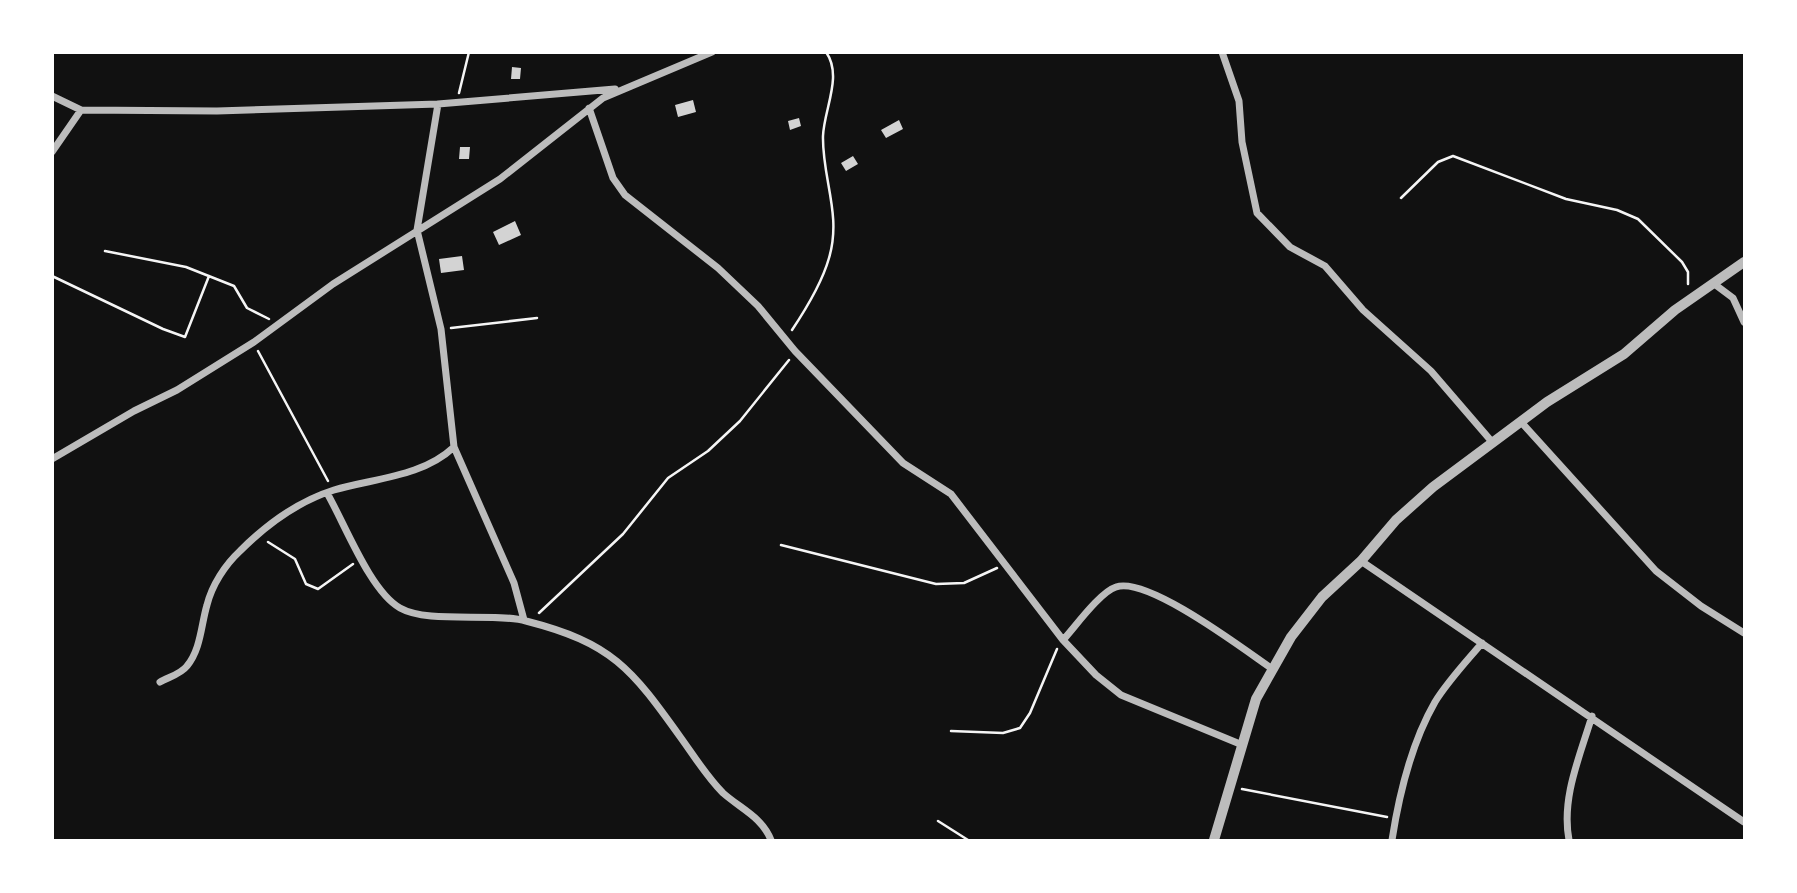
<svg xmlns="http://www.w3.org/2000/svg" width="1797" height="893" font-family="Overpass,sans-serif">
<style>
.building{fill:#d3d3d3}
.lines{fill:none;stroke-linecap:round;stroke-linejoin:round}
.path{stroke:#f5f5f5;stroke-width:2.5}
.minor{stroke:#bcbcbc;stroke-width:7}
.tertiary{stroke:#bcbcbc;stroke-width:10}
</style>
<rect width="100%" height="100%" fill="#111"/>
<path class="building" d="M512 67 521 68 520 79H511Z
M693 100 696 112 678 117 675 105Z
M799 118 801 126 790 130 788 121Z
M899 120 903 129 886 138 881 130Z
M460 147H470L469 159H459Z
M853 156 858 164 846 171 841 163Z
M515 221 521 235 499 245 493 232Z
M462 256 464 270 441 273 439 259Z"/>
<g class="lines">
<path class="path" d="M459 93 469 52
M1401 198 1438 162 1453 156 1566 199 1617 210 1638 219 1682 262 1688 272V284
M105 251 186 267 234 286 247 308 269 319
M52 276 163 329 185 337 209 276
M451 328 537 318
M792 330C806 309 822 283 829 258 842 215 822 178 823 136 824 109 843 76 826 52
M258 351 328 481
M268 542 295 559 306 584 318 589 353 564
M781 545 936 584 964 583 997 568
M539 613 623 534 668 478 708 451 740 421 789 360
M951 731 1003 733 1020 728 1030 713 1057 649
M1242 789 1387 817
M938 821 968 840"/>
<path class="minor" d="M1222 52 1239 101 1242 142 1257 213 1290 247 1325 266 1363 310 1431 371 1493 443
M52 96 81 110 217 111 438 104 615 89
M438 104 417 230 441 329 454 447 514 583 524 620
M589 108 613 178 625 195 718 268 758 306 795 351 903 463 951 494 1063 640 1096 675 1121 695 1240 744
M52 152 81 110
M1713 283 1733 298 1744 322
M1521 422 1656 571 1701 606 1744 633
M52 459 134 411 177 390 254 342 333 284 500 179 603 98 712 52
M327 493C345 524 370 591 400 608 428 624 492 612 526 621 612 643 631 668 681 738 694 756 707 777 723 793 741 809 762 817 771 840
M1361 561 1744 822
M1063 640C1075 627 1100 592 1116 587 1147 576 1242 648 1271 668
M160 682C169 677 181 674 187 666 201 649 201 625 207 605 212 585 225 565 240 551 266 525 299 501 334 490 375 478 422 477 454 447
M1392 840C1399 795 1412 742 1435 702 1448 681 1466 662 1482 643
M1569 840C1561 798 1580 756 1592 716"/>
<path class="tertiary" d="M1214 840 1256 699 1291 637 1322 597 1361 561 1396 520 1433 487 1547 402 1624 354 1675 310 1744 262"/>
</g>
<rect width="1797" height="893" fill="none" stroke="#ffffff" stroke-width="108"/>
</svg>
